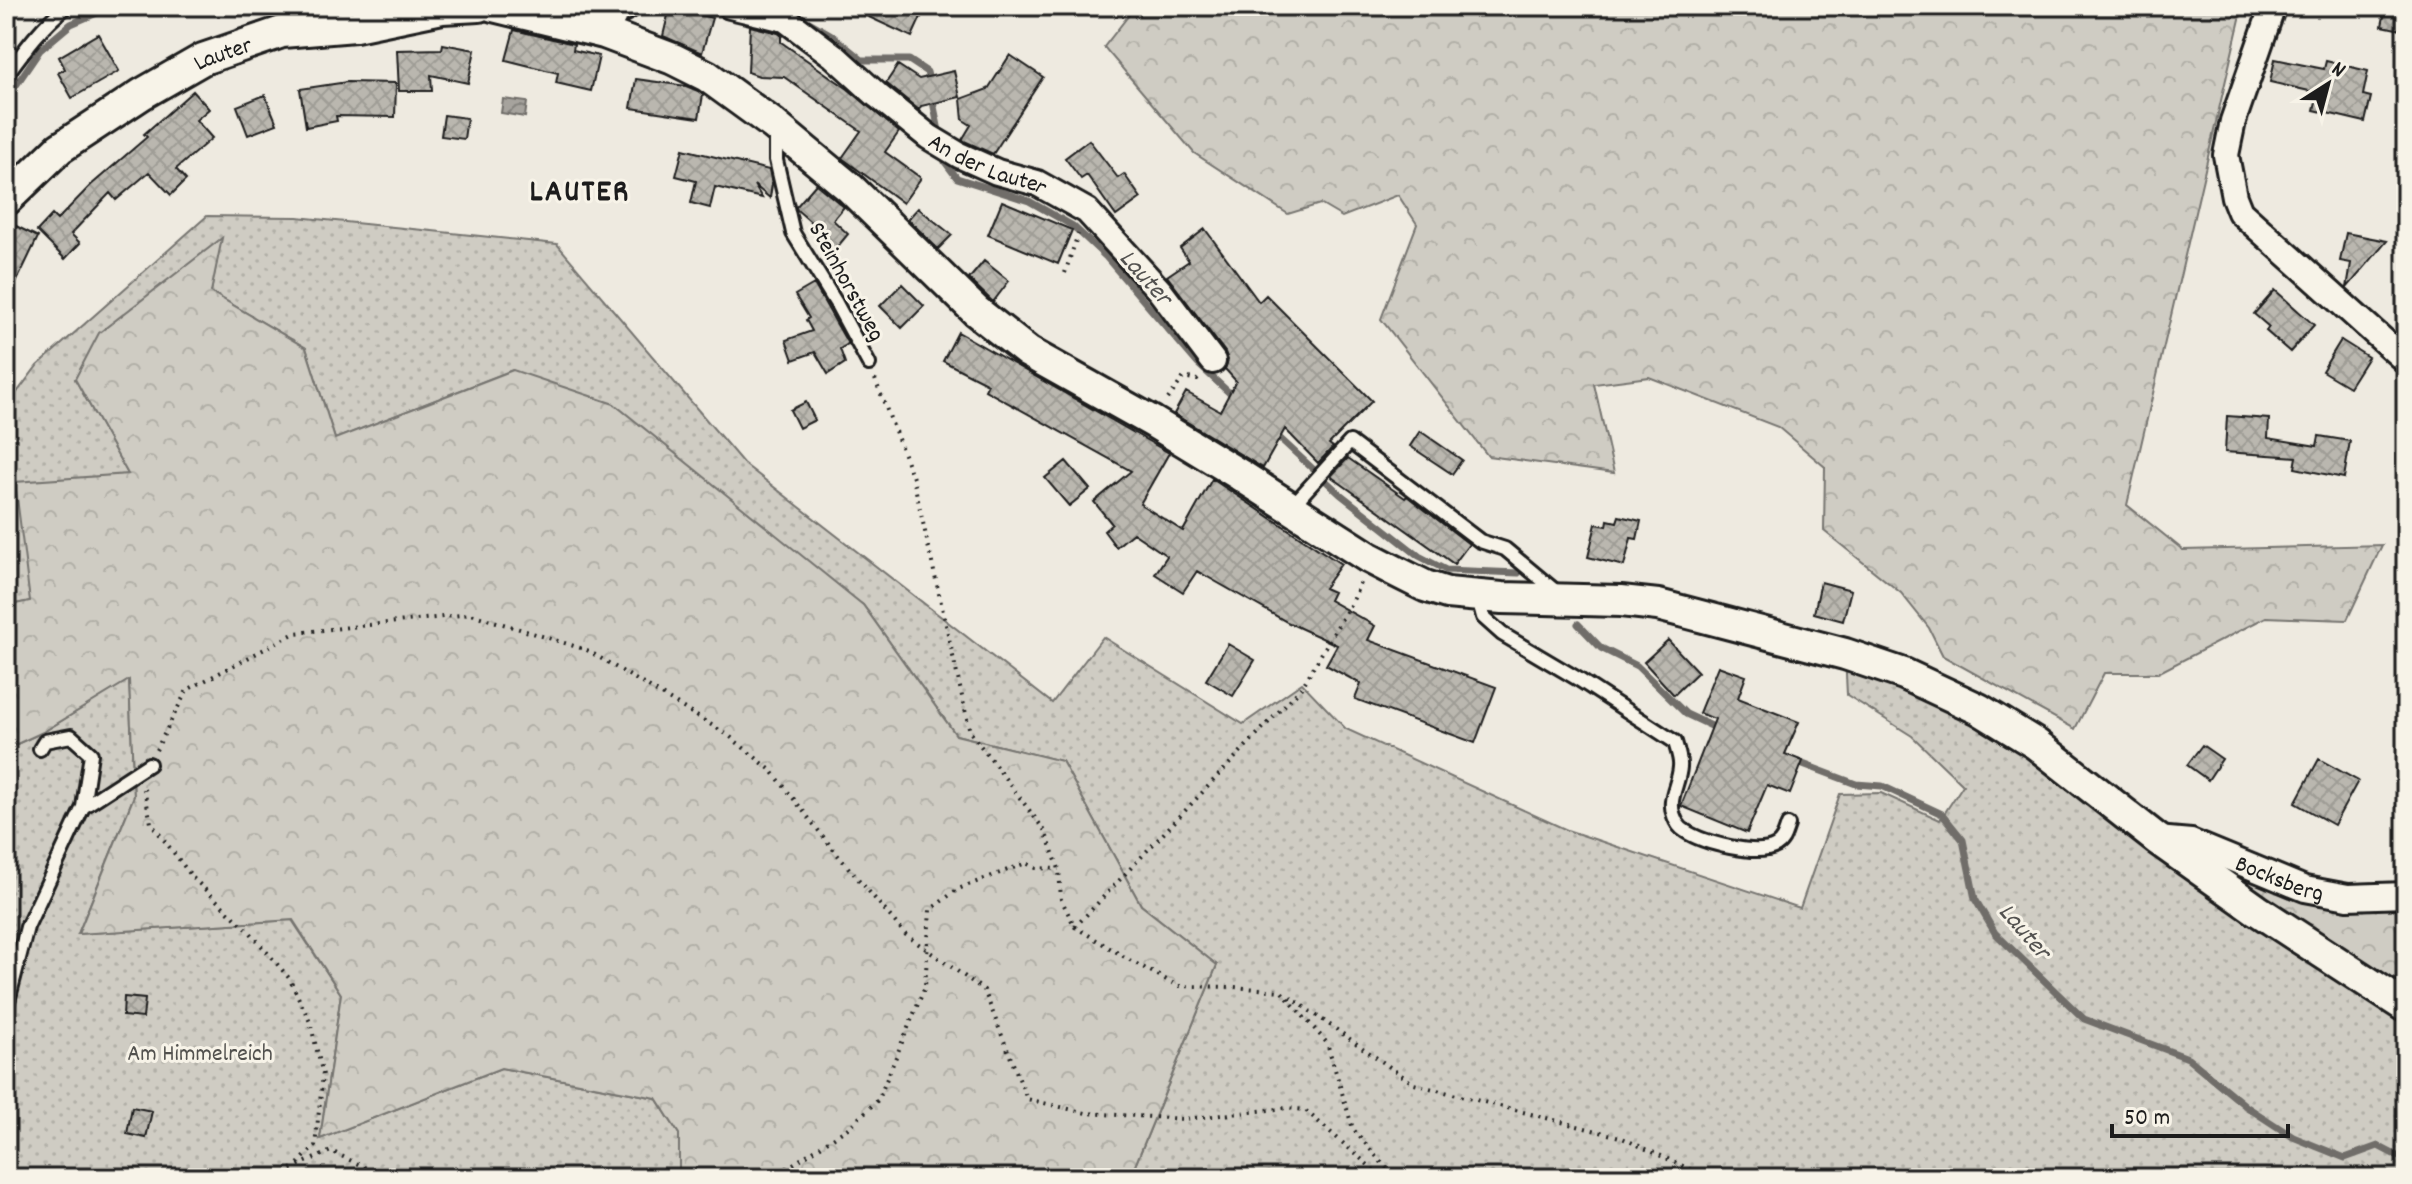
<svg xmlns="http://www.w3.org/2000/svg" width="2412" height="1184" font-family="Dekko,sans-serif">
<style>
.grass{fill:url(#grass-dots);stroke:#767470;stroke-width:2}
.forest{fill:url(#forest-crowns);stroke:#767470;stroke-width:2}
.water{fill:url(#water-waves);stroke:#6f6d69;stroke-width:2}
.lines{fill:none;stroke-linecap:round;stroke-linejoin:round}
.stream{stroke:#6f6d69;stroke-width:7}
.building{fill:url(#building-cross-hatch);stroke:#1c1c1c;stroke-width:2}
.service-casing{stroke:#1c1c1c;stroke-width:18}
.minor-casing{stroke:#1c1c1c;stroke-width:30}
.tertiary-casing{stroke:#1c1c1c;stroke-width:36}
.path{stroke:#1c1c1c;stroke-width:4;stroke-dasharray:2 6;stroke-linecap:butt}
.service{stroke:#f7f3e8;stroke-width:12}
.minor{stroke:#f7f3e8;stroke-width:24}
.tertiary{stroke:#f7f3e8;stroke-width:30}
.labels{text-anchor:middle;stroke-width:6;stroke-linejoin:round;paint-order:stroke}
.street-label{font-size:24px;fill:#1c1c1c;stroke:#f7f3e8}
.park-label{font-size:24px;fill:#52514e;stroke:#f7f3e8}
.water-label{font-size:26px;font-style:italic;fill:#535250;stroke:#f7f3e8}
.district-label{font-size:32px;font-weight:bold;letter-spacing:2px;fill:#1c1c1c;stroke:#f7f3e8}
</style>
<defs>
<pattern id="grass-dots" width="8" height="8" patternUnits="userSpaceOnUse" patternTransform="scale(2)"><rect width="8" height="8" fill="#cfccc3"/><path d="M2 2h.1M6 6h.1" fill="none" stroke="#b1afa7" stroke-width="1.8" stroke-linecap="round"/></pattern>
<pattern id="forest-crowns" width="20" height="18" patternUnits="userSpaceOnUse" patternTransform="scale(2)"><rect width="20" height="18" fill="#cfccc3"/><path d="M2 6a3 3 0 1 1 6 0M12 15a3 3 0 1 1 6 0" fill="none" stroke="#b1afa7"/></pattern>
<pattern id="water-waves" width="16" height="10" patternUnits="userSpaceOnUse" patternTransform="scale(2)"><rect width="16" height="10" fill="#a6a39d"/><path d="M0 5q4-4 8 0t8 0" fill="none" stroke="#86847f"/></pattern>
<pattern id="building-cross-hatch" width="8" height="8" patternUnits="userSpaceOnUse" patternTransform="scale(2)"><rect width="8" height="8" fill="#bab7af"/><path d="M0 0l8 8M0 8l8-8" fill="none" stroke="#9f9d96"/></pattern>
</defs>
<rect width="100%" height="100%" fill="#eeeae0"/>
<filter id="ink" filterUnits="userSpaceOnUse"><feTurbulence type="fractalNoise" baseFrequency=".0125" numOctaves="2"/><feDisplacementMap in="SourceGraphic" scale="16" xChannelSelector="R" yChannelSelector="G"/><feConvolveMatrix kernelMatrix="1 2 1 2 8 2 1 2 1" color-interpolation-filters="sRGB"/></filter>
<g filter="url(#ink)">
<path class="grass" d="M207 216 297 217 557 244 743 463 1052 703 1103 637 1243 724 1302 683 1346 729 1567 830 1800 908 1840 794 1881 793 1940 820 1963 785 1912 736 1847 695 1845 654 1904 674 2406 1007V1178H1130L1217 965 1141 905 1062 761 956 735 863 605 512 370 335 439 306 348 211 292 221 239 75 379 128 474 30 601 6 606V407L37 366Z
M129 679 134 796 78 934 292 920 341 994 320 1139 501 1068 656 1098 679 1134V1178H6V749L43 732Z"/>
<path class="forest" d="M1136 6H2243L2127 505 2183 550 2382 545 2347 620 2266 617 2158 673H2104L2075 729 1943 656 1929 628 1901 593 1824 531 1825 467 1778 427 1649 377 1594 384 1614 473 1488 456 1381 319 1417 224 1398 195 1342 217 1320 204 1288 214 1194 153 1104 47Z
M222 238 211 292 306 348 335 439 513 370 614 404 863 605 956 735 1062 761 1141 905 1217 965 1130 1178H679V1134L656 1098 501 1068 320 1139 341 994 293 920 78 934 134 796 129 680 43 732 6 749V606L30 601 15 482 128 474 75 379 99 333Z
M2191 842 2271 876 2406 895V1007L2257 910Z"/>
<path class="water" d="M503 99 527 102 525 117 501 113Z"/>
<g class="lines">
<path class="stream" d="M802 18 830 34 862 60H909L927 72 930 85
M932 97 940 136
M6 100 40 50 71 24 113 6
M943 152 945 162 957 178 1029 201 1073 226 1106 257 1198 364 1237 400
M1273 432 1340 494 1419 556 1446 570 1518 573
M1578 624 1601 648 1637 666 1686 714 1720 730
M1795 761 1856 784 1882 786 1942 814 1963 840 1975 899 1995 933 2084 1019 2188 1058 2247 1107 2293 1137 2345 1158 2378 1146 2403 1159 2406 1163"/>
</g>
<path class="building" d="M845 6H898L921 17 912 37Z
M2386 6H2406V31L2382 26Z
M670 7 712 18 702 53 663 36Z
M750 26 778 33 781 35V42L848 89 899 132 885 152 921 178 903 203 842 158 861 131 784 77 759 76 748 72Z
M514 30 574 44 573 50 599 56 591 91 556 83 558 73 506 60Z
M98 34 119 71 72 98 58 73 65 69 59 57Z
M443 44 475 50 468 83 431 75 432 91H399L397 50 442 49Z
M1010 55 1043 77 993 154 962 140 971 125 963 120 961 99 988 89Z
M2275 59 2324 69 2326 61 2368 71 2363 95 2371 97 2365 122 2314 110 2318 93 2270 82Z
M898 65 919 79 954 71 960 97 921 106 919 110 886 83Z
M636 79 686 86 698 91 703 95 699 118 631 108Z
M347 82 396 83 395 117 336 116 337 121 306 127 300 89Z
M193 91 209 109 196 120 212 138 176 169 186 180 171 195 149 172 116 200 110 193 71 234 80 243 65 259 37 231 52 215 57 220 90 186 147 137 144 134Z
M265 95 277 124 248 135 237 106Z
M444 115 467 118 464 139 441 136Z
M1089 140 1118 178 1124 174 1141 198 1116 216 1087 175 1081 179 1065 158Z
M683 149 769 170 772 184 770 198 754 185 762 198 715 187 710 208 691 203 696 181 676 176Z
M816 184 844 207 833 220 848 234 834 251 809 230 813 224 797 210 796 207Z
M1002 201 1072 230 1058 264 988 235Z
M918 208 952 235 938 249 908 219Z
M6 221 38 237 6 304Z
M1205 229 1259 302 1266 295 1372 401 1329 444 1333 447 1318 463 1285 429 1263 468 1174 414 1186 392 1220 411 1236 381 1225 369 1228 360 1225 352 1167 276 1189 261 1180 248Z
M2346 233 2387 241 2347 288 2351 263 2340 261Z
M984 261 1009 281 993 302 969 279Z
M814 284 848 344 840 349 845 363 828 374 815 352 793 360 786 340 812 331 806 320 809 318 795 295Z
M902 284 924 306 902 328 880 306Z
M2275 290 2314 325 2290 352 2266 331 2269 327 2254 314Z
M958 332 1169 453 1140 504 1183 531 1212 479 1341 564 1324 588 1333 592 1329 600 1375 626 1368 640 1496 687 1475 743 1355 699 1361 684 1326 665 1337 645 1287 622 1197 571 1183 592 1155 574 1167 556 1133 533 1116 547 1104 531 1112 524 1094 502 1131 471 985 390 988 384 943 361Z
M2341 340 2368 357 2349 387 2322 371Z
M806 402 815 420 799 428 790 410Z
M2227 416 2269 419 2268 438 2317 446 2319 436 2350 441 2344 478 2295 468 2297 457 2225 452Z
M1420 431 1462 460 1452 474 1410 446Z
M1348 458 1405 498 1407 496 1469 544 1454 564 1333 478 1331 476Z
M1066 461 1090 489 1069 506 1045 478Z
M1619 516 1641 521 1637 539 1631 538 1624 566 1588 557 1596 524 1607 526 1608 520 1617 522Z
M1821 582 1851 590 1843 621 1814 613Z
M1668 640 1698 672 1674 695 1644 662Z
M1228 644 1255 660 1233 696 1206 680Z
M1718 666 1746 676 1738 698 1799 722 1785 754 1803 761 1790 794 1767 785 1747 833 1681 806 1715 719 1699 713Z
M2202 745 2222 759 2208 780 2187 765Z
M2319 759 2358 781 2334 825 2295 803Z
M124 997 145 999 143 1018 123 1016Z
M132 1107 152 1111 146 1138 127 1134Z"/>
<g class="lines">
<defs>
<path id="service" d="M6 75C26 48 41 27 67 6
M776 130V160L793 233 836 303 869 364
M1291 507 1350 442 1480 541 1505 549 1559 594
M1478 598 1483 617 1502 634 1578 679 1675 742C1677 750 1681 759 1680 767 1679 784 1667 799 1674 816 1676 822 1680 828 1685 831 1703 843 1758 857 1776 846 1784 841 1785 833 1788 825
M40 749 45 741 71 736 91 754 83 807
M6 1009 27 927 83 807 149 764"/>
<g id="minor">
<path id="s1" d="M730 6 785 19 834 56 878 96 929 137 959 155 997 172 1037 183 1087 211 1160 291 1213 361"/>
<path d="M2273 6 2233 121 2226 155 2234 197 2240 212 2406 361"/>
<path d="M604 33 616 12 628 6"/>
<path id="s2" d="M2157 839 2191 842 2305 889 2348 897 2406 895"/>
</g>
<g id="tertiary">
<path d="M493 6 604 33 673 59 707 76 773 124 850 188 976 311 1028 352 1153 422 1240 475 1368 557 1397 572 1425 586 1447 593 1502 598 1621 601 1658 605 1845 654 1904 674 1979 709 2036 744 2157 839 2257 910 2406 1007"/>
<path id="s3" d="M6 200 60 148 142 94 203 59 282 32 355 26 442 8 479 6"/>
</g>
</defs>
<use href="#service" class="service-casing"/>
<use href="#minor" class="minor-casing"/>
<use href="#tertiary" class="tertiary-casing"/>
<path class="path" d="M1065 273 1078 234
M875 379 913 478 970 732 1045 831 1059 869 1061 899 1075 927 1133 962 1178 986 1234 987 1281 991 1327 1043 1353 1129 1393 1176
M1168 399 1184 377 1197 380 1199 378
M156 750 187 690 295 633 471 614 587 650 728 735 772 771 836 853 906 935 984 990 1027 1099 1086 1113 1185 1119 1287 1108 1305 1110 1375 1171 1394 1178
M144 789 151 823 193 878 250 932 289 978 310 1022 323 1075 315 1146 295 1167
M1075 927 1302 687 1354 598 1360 583
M1290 997 1414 1084 1620 1137 1709 1178
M278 1178 295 1167 331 1151 368 1169 374 1178
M698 1178 709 1175 725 1178
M748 1178 781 1172 848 1128 878 1100 925 987 930 910 958 889 1026 863 1036 868 1059 869"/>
<use href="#service" class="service"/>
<use href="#minor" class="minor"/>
<use href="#tertiary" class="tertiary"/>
</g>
</g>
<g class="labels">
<g class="street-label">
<text dy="8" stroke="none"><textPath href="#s3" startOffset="264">Lauter</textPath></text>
<text dy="8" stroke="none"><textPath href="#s1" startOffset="308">An der Lauter</textPath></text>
<text transform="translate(848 281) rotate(61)" y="8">Steinhorstweg</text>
<text dy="8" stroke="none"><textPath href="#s2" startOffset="130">Bocksberg</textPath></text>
</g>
<g class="park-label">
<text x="200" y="1060">Am Himmelreich</text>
</g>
<g class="water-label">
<text transform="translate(1147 276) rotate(48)" y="9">Lauter</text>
<text transform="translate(2026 930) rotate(49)" y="9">Lauter</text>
</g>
<g class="district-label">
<text x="580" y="200">LAUTER</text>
</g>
</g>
<rect width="2412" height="1184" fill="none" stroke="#f7f3e8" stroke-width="32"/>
<rect x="16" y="16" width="2380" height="1152" fill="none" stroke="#1c1c1c" stroke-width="3" filter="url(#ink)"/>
<g transform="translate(2328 84) rotate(36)" stroke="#f7f3e8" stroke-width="6" paint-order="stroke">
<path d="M0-6L14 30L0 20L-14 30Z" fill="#1c1c1c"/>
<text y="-12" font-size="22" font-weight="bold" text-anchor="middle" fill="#1c1c1c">N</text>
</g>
<path d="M2112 1124v12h176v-12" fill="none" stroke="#1c1c1c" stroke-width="4"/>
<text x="2124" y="1124" font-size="24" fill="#1c1c1c" stroke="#f7f3e8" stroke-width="6" paint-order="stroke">50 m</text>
</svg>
